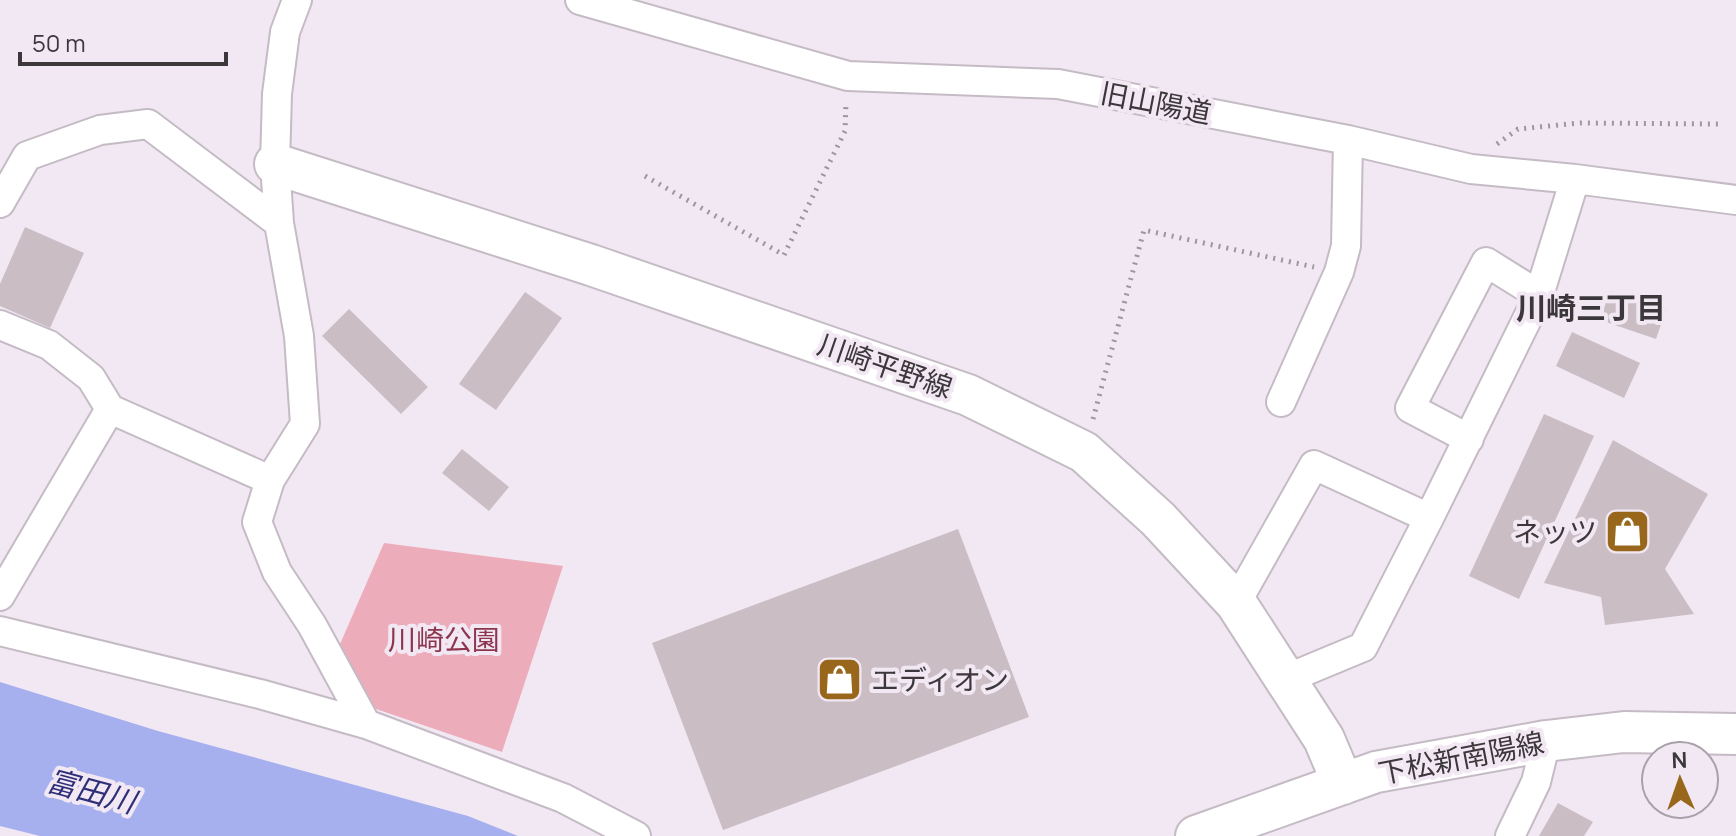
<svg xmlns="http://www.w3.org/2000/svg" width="1736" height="836" font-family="Manrope,'Noto Sans JP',sans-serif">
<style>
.green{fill:#edacb9}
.water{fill:#a6b0ef}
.building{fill:#cabdc4}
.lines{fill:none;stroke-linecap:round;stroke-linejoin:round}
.street-casing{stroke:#c4bbc5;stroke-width:32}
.secondary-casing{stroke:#c4bbc5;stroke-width:44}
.path{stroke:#9d969e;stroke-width:5;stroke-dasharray:2 6;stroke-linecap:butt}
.street{stroke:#fff;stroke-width:28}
.secondary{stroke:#fff;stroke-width:40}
.labels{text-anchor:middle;stroke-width:8;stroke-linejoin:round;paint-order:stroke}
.street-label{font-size:28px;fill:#3b373b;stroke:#f2e8f3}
.poi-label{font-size:28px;fill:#3b373b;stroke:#f2e8f3;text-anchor:end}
.park-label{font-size:28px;fill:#8c354d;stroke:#f2e8f3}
.neighbourhood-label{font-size:30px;font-weight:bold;fill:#3b373b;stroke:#f2e8f3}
.water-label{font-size:30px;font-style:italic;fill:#2e2f78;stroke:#f2e8f3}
</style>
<rect width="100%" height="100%" fill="#f2e8f3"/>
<path class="green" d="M384 543 563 566 502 752 376 709 337 651Z"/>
<path class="water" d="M0 682 158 731 468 816 518 836H40L0 826Z"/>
<path class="building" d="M25 227 84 253 50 328 0 306V284Z
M1610 291 1666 310 1656 339 1600 320Z
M525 292 562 318 496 410 459 384Z
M349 309 428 387 401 414 322 336Z
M1572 332 1640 363 1624 398 1556 366Z
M1544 414 1594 436 1519 599 1469 576Z
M1613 440 1708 494 1665 569 1694 614 1605 625 1601 597 1544 583Z
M462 449 509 487 489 511 442 473Z
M958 529 1029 717 723 830 652 643Z
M1558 803 1593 822 1584 836H1539Z"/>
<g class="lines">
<defs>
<path id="street" d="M297 0 285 32 277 94 275 164 279 223 299 336 305 424 270 480 257 522 277 572 312 625 366 724
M580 0 848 76 1058 84 1348 140 1471 169 1575 179 1736 200
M0 203 27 156 100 130 148 124 279 223
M0 325 49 345 91 378 110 409 270 480
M1281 402 1339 272 1346 246 1348 140
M1469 439 1410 408 1486 262 1539 295
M0 596 110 409
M1236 603 1314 465 1429 518
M0 631 260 694 366 724 563 798 636 836
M1286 679 1363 647 1429 518 1539 295 1575 179
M1510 836 1536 782 1546 741"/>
<path id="secondary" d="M275 164 591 265 968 395 1084 452 1158 519 1236 603 1324 739 1343 784
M1196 836 1376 772 1546 741 1624 732 1736 734"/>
</defs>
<use href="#street" class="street-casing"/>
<use href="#secondary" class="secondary-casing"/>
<path class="path" d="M1497 144 1518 129 1580 123 1718 124
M645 176 784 255 845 131 846 102
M1093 419 1144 230 1314 267"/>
<use href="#street" class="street"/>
<use href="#secondary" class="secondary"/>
</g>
<defs>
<symbol id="shop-square" viewBox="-11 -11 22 22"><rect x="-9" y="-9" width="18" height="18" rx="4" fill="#99671c" stroke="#f2e8f3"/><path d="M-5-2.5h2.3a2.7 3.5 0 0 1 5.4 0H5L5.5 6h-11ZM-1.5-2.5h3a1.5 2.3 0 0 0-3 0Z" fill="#fff"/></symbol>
</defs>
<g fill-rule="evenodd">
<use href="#shop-square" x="1602" y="506" width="51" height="51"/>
<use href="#shop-square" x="814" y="654" width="51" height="51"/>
</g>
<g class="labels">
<g class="street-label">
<text transform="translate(1156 103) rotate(11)" y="10">旧山陽道</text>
<text transform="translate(885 366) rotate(19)" y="10">川崎平野線</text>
<text transform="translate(1461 758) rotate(-11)" y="10">下松新南陽線</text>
</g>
<g class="poi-label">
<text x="1597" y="542">ネッツ</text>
<text x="871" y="690" text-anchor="start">エディオン</text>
</g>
<g class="park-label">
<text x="444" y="650">川崎公園</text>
</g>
<g class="neighbourhood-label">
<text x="1591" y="319">川崎三丁目</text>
</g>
<g class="water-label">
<text transform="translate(91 792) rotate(15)" y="10">富田川</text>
</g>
</g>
<g transform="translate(1680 780) rotate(358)"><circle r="38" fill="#f2e8f3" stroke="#a9a1a9" stroke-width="2"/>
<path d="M0-6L14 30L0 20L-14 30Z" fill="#99671c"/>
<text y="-12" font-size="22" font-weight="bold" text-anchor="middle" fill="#3b373b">N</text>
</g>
<path d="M20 52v12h206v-12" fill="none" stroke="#3b373b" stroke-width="4"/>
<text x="32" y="52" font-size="24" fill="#3b373b" stroke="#f2e8f3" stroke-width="6" paint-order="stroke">50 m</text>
</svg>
